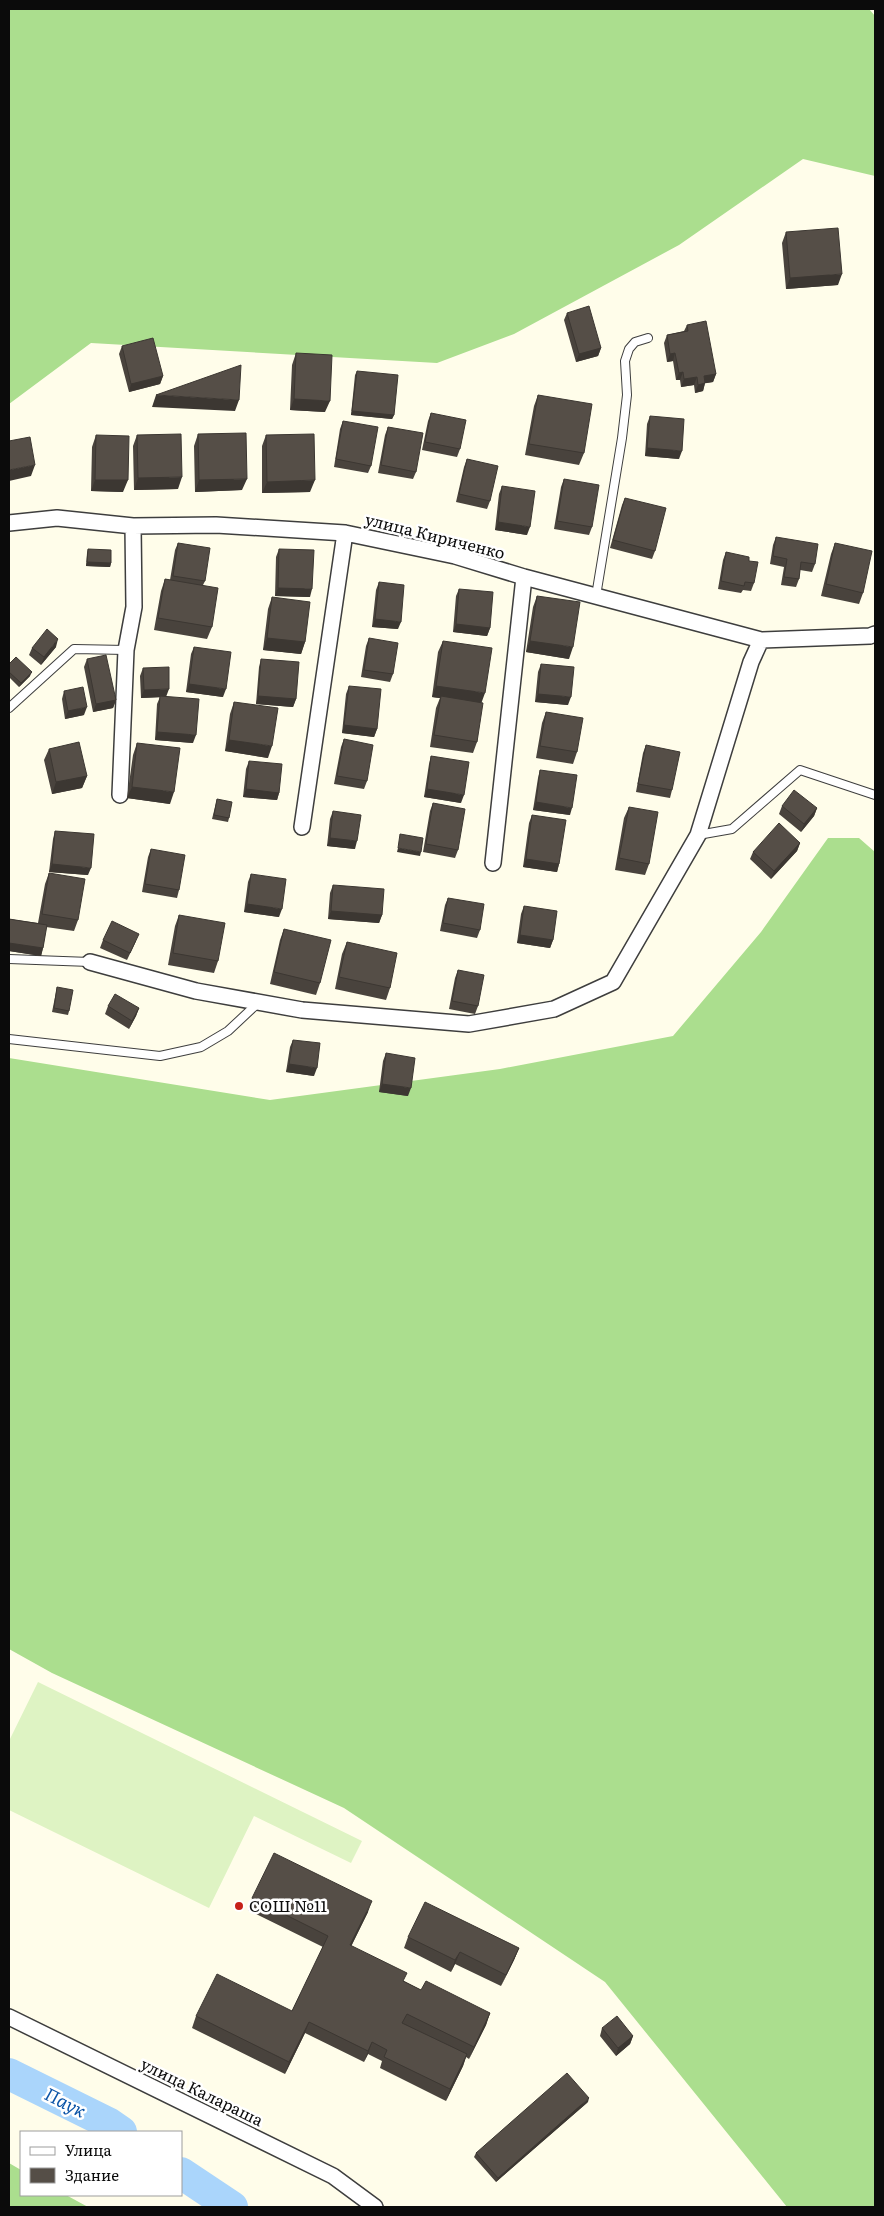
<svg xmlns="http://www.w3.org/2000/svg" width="884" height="2216" font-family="Literata,serif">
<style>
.forest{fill:#abde8e}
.pitch{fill:#def3c3}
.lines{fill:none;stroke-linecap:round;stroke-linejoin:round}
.river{stroke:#aad5fb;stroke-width:32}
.lane-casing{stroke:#3e3e3e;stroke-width:10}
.street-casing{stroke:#3e3e3e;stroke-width:18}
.lane{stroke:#fff;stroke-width:8}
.street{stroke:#fff;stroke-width:15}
.wall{fill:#49433d}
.shaded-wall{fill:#3c3732}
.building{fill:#554e47;stroke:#3c3732}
.poi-dot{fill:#c62119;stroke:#fff;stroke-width:2}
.labels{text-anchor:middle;stroke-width:5;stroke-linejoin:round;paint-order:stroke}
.street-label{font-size:16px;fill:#0b0b0b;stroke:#fff}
.poi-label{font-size:16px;fill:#0b0b0b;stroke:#fff;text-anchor:start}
.water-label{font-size:18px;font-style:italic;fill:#0b54a7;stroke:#fff}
</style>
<rect width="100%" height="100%" fill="#fffdea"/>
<path class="forest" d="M9 9H869L875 16V176L803 159 679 245 514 334 437 363 91 343 9 404Z
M828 838H859L875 852V2207H787L605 1982 344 1808 52 1673 9 1649V1058L270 1100 500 1069 673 1036 761 932Z
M9 2163 21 2170V2195H66L88 2207H9Z"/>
<path class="pitch" d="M38 1682 362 1841 351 1863 254 1816 209 1908 9 1810V1741Z"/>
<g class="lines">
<path class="river" d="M9 2074 108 2123 121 2132
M181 2173 232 2207"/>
<defs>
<path id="lane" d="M596 596 622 438 627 395 625 361 629 349 635 342 648 338
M9 708 74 649 126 650
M698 835 732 829 800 770 875 795
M9 959 90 962
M9 1039 160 1056 201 1047 228 1031 259 1002"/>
<path id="street" d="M9 523 57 518 133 526 216 525 345 533 455 556 524 577 761 640 870 636 875 634
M120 795 126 650 134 607 133 526
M302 827 345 533
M493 863 524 577
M90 962 196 991 302 1010 469 1024 554 1009 613 982 698 835 751 662 761 640
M9 2017 333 2176 375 2207"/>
</defs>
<use href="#lane" class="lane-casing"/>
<use href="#street" class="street-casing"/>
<use href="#lane" class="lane"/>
<use href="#street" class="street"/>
</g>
<path class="wall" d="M786 232 838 285 786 289 782 243Z
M567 313 601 348 598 356 576 362 564 320Z
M687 325 716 374 713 382 705 383 703 391 695 393 694 385 681 387 680 380H676L673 361 667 362 664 343 667 335 684 331Z
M122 346 163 376 160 384 129 392 119 354Z
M296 353 325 412 290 410 292 365Z
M357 371 394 415 392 419 351 415 355 375Z
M538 395 584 453 579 465 525 455 534 406Z
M431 413 460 449 457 457 422 450 428 421Z
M650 416 679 459 645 456 647 424Z
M343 421 371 466 368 473 334 467 340 429Z
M388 427 416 472 413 479 378 473 385 435Z
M198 434 242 490 195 492 194 446Z
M96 435 123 492 91 491 92 447Z
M137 435 178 489 134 490 133 446Z
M266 435 310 492 262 493V446Z
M467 459 490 501 487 509 456 502 464 467Z
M564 479 592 527 589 535 554 529 561 487Z
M502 486 527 535 495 530 499 494Z
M625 498 655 551 652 559 610 548 622 505Z
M776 537 815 564 812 572 800 570 799 579 796 587 781 585 784 567 770 564 773 545Z
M178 543 205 581 203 585 212 627 207 639 154 630 161 591 165 579 170 580 175 550Z
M835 543 863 593 859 604 821 596 831 554Z
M88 549 111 563 110 567 86 566 87 553Z
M279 549 310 597 275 596 276 557Z
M726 552 749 561 754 583 751 591 743 590 741 593 718 589 723 560Z
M379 582 398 629 372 627 376 590Z
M459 589 490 628 487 636 453 632 456 596Z
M537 596 569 659 526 652 533 607Z
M272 597 305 642 301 654 263 650 268 609Z
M369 638 393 674 390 682 361 677 366 646Z
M443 641 481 703 477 742 473 753 430 747 436 708 440 698 432 697 438 652Z
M56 647 41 665 29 655 32 648Z
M194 647 223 697 186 692 191 654Z
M87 659 116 700 113 708 93 712 84 667Z
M261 659 296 699 293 707 256 704 259 667Z
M9 664 30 676 19 687 9 677Z
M541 664 568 705 535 702 538 672Z
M143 668 166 697 193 743 155 740 157 704 160 697 141 698 140 676Z
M349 686 377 729 374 737 342 733 346 694Z
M64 691 84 715 65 719 62 699Z
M234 702 268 758 225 751 230 714Z
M546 712 577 752 573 764 536 758 542 723Z
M344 739 367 781 364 789 334 784 341 747Z
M137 743 170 804 127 798 133 755Z
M646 745 672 790 670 798 636 792 643 753Z
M49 749 87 776 82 788 52 794 44 760Z
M431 756 461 803 424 797 429 764Z
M249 761 279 793 277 800 243 797 246 769Z
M540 770 570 815 533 810 538 778Z
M217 799 229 818 228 822 212 819Z
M433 803 458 850 455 858 423 852 430 811Z
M782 806 817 808 814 816 801 832 779 814Z
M629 807 649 864 645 875 615 870 624 818Z
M333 811 355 849 327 846 330 819Z
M532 815 559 864 557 872 523 867 529 823Z
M55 831 88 875 49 872 53 839Z
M800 843 797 851 771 879 750 859 753 852Z
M151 849 179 890 177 898 142 892 148 857Z
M49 873 78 920 74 931 46 927 43 948 41 956 9 951V919L38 923 45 884Z
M251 874 279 917 244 912 248 882Z
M333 885 382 915 379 923 328 919 330 893Z
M448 898 480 930 477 938 440 931 445 905Z
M524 906 553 940 550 948 517 943 521 914Z
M179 915 218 961 214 973 168 965 175 926Z
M284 929 320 983 316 995 270 984 280 940Z
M103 940 136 941 127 960 100 948Z
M347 942 390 988 386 1000 335 989 342 954Z
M458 970 478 1006 475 1014 449 1009 455 978Z
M57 987 69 1011 68 1015 52 1012Z
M108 1006 139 1008 136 1016 129 1029 105 1014Z
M293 1040 314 1076 286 1072 290 1047Z
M386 1053 408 1096 379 1092 383 1061Z
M252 1898 368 1912 351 1946 404 1981 421 1990 490 2013 486 2025 469 2059 466 2057 463 2066 446 2101 380 2068 382 2061 368 2054 364 2062 305 2033 285 2074 192 2028 196 2016 292 2011 323 1947 248 1910Z
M408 1937 519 1948 514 1960 501 1986 455 1964 451 1972 404 1948Z
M602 2028 633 2036 630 2044 616 2056 600 2036Z
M588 2102 496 2182 474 2157 476 2153Z"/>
<path class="shaded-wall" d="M842 274 838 285 786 289 790 278Z
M601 348 598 356 576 362 579 354Z
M675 353 673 361 667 362 670 354Z
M683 372 680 380H676L679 373Z
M716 374 713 382 701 384 704 376Z
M163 376 160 384 129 392 131 384Z
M697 377 694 385 681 387 684 379Z
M705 383 703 391 695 393 698 385Z
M156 395 239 400 235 411 152 407Z
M294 399 330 401 325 412 290 410Z
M352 411 394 415 392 419 351 415Z
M647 448 682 451 679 459 645 456Z
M35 465 31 476 9 481V470Z
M182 477 178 489 134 490 138 478Z
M247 479 242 490 195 492 199 480Z
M95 480H128L123 492 91 491Z
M315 480 310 492 262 493 267 482Z
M498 522 530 527 527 535 495 530Z
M87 562 111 563 110 567 86 566Z
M278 588 312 589 310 597 275 596Z
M375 619 401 622 398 629 372 627Z
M456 624 490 628 487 636 453 632Z
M267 638 305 642 301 654 263 650Z
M58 639 56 647 41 665 44 657Z
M530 641 573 647 569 659 526 652Z
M32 672 30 676 19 687 21 683Z
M189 684 226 689 223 697 186 692Z
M436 686 485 693 481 704 432 697Z
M169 689 166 697 141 698 144 690Z
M538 694 571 697 568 705 535 702Z
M258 696 296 699 293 707 256 704Z
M116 700 113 708 93 712 96 704Z
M87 707 84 715 65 719 68 711Z
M344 725 377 729 374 737 342 733Z
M157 732 196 735 193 743 155 740Z
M229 740 272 746 268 758 225 751Z
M87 776 82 788 52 794 56 782Z
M132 787 174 792 170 804 127 798Z
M246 789 279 793 277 800 243 797Z
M427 789 464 795 461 803 424 797Z
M536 802 572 808 570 815 533 810Z
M817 808 814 816 801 832 804 824Z
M330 838 357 841 355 849 327 846Z
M800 843 797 851 771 879 774 871Z
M398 848 421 852 420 856 397 852Z
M526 859 559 864 557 872 523 867Z
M52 864 91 868 88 875 49 872Z
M247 904 282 909 279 917 244 912Z
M331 911 382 915 379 923 328 919Z
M520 935 553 940 550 948 517 943Z
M9 943 43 948 41 956 9 951Z
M139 1008 136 1016 129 1029 132 1021Z
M289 1064 317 1068 314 1076 286 1072Z
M382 1084 411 1088 408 1096 379 1092Z
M372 1901 368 1912 346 1957 350 1945Z
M519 1948 514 1960 501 1986 506 1975Z
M460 1952 455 1964 451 1972 455 1960Z
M490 2013 486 2025 469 2059 474 2047Z
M309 2022 305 2033 285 2074 289 2062Z
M633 2036 630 2044 616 2056 618 2048Z
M372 2042 368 2054 364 2062 368 2051Z
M467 2054 463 2066 446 2101 450 2089Z
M589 2098 588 2102 496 2182 498 2178Z"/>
<path class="building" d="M838 228 842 274 790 278 786 232Z
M589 306 601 348 579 354 567 313Z
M706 321 716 374 704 376 705 383 698 385 697 377 684 379 683 372 679 373 675 353 670 354 667 335 688 331 687 325Z
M153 338 163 376 131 384 122 346Z
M296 353 332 355 330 401 294 399Z
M241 365 239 400 156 395Z
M357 371 398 375 394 415 352 411Z
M538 395 592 404 584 453 529 444Z
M431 413 466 420 460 449 425 442Z
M650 416 684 419 682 451 647 448Z
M343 421 378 427 371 466 336 459Z
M388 427 423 433 416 472 381 465Z
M246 433 247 479 199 480 198 434Z
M181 434 182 477 138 478 137 435Z
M314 434 315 480 267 482 266 435Z
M96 435 129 436 128 480H95Z
M30 437 35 465 9 470V441Z
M467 459 498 466 490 501 459 494Z
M564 479 599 485 592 527 557 521Z
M502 486 535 491 530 527 498 522Z
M625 498 666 508 655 551 613 540Z
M776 537 818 544 815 564 801 562 799 579 784 577 787 559 773 556Z
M178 543 210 548 205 581 173 576Z
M835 543 872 551 863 593 826 584Z
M88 549 111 550V563L87 562Z
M279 549 314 550 312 589 278 588Z
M726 552 749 557V561L758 562 754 583 745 582 744 586 721 581Z
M165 579 218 588 212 627 158 618Z
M379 582 404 585 401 622 375 619Z
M459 589 493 592 490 628 456 624Z
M537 596 580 602 573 647 530 641Z
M272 597 310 602 305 642 267 638Z
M47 629 58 639 44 657 32 648Z
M369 638 398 643 393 674 364 670Z
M443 641 492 648 485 693 436 686Z
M194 647 231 652 226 689 189 684Z
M106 655 116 700 96 704 87 659Z
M16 657 32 672 21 683 9 672V664Z
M261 659 299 662 296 699 258 696Z
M541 664 574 667 571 697 538 694Z
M169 667V689L144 690 143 668Z
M349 686 381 689 377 729 344 725Z
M83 687 87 707 68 711 64 691Z
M160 696 199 699 196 735 157 732Z
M441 696 483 703 477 742 434 735Z
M234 702 278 708 272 746 229 740Z
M546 712 583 718 577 752 540 746Z
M344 739 373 745 367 781 337 776Z
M79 742 87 776 56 782 49 749Z
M137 743 180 748 174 792 132 787Z
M646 745 680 752 672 790 638 784Z
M431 756 469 762 464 795 427 789Z
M249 761 282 764 279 793 246 789Z
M540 770 577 775 572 808 536 802Z
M794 790 817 808 804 824 782 806Z
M217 799 232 802 229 818 214 815Z
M433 803 465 809 458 850 426 844Z
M629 807 658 812 649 864 619 858Z
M333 811 361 815 357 841 330 838Z
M532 815 566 820 559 864 526 859Z
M779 823 800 843 774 871 753 852Z
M55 831 94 834 91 868 52 864Z
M400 834 423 838 421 852 398 848Z
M151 849 185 855 179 890 145 884Z
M49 873 85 879 78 920 42 914Z
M251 874 286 879 282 909 247 904Z
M333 885 384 889 382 915 331 911Z
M448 898 484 904 480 930 443 923Z
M524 906 557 911 553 940 520 935Z
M179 915 225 923 218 961 173 953Z
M9 919 47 925 43 948 9 943Z
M112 921 139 934 130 953 103 940Z
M284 929 331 940 320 983 274 972Z
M347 942 397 953 390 988 339 977Z
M458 970 484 975 478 1006 452 1001Z
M57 987 73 990 69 1011 54 1008Z
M115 994 139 1008 132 1021 108 1006Z
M293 1040 320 1043 317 1068 289 1064Z
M386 1053 415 1058 411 1088 382 1084Z
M274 1853 372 1901 350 1945 407 1973 403 1981 421 1990 426 1981 490 2013 474 2047 407 2014 402 2023 467 2054 450 2089 384 2057 387 2050 372 2042 368 2051 309 2022 289 2062 196 2016 217 1974 292 2011 328 1936 252 1898Z
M425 1902 519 1948 506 1975 460 1952 455 1960 408 1937Z
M617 2016 633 2036 618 2048 602 2028Z
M567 2073 589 2098 498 2178 476 2153Z"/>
<circle class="poi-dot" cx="239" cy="1906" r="5"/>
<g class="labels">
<g class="street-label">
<text transform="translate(435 536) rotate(14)" y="6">улица Кириченко</text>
<text transform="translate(202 2092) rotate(26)" y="6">улица Калараша</text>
</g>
<g class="poi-label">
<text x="249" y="1912">СОШ №11</text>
</g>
<g class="water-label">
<text transform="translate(65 2103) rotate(27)" y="6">Паук</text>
</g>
</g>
<rect width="884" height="2216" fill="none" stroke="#0b0b0b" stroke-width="20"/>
<rect x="20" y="2131" width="162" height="65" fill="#ffffff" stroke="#9d9d9d"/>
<rect x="30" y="2147" width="25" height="8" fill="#ffffff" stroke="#9d9d9d"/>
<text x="65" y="2156" font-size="15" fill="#0b0b0b">Улица</text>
<rect x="30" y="2168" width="25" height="15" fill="#554e47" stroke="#9d9d9d"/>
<text x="65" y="2181" font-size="15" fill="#0b0b0b">Здание</text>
</svg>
